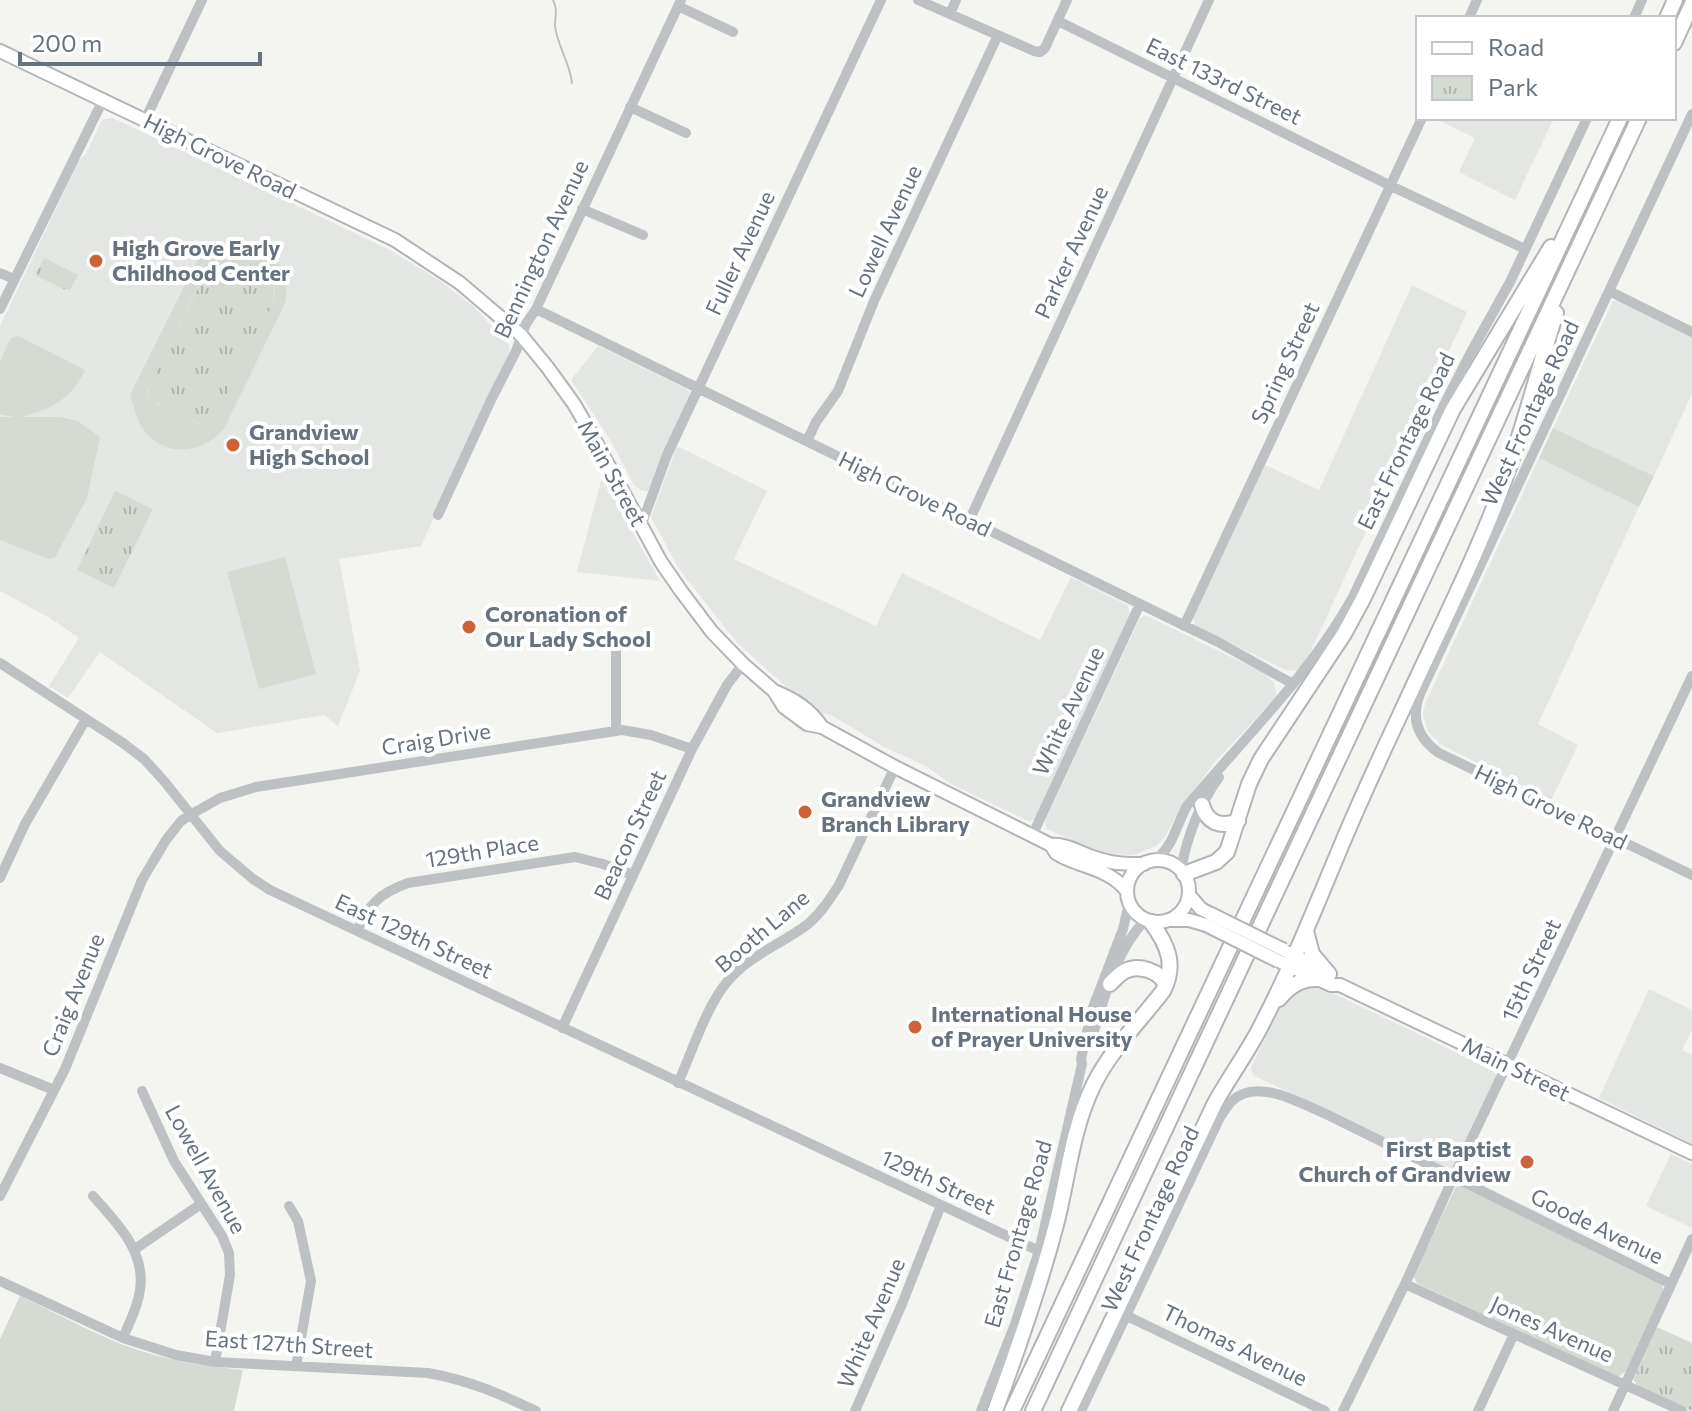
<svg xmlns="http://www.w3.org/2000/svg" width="1692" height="1411" font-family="Commissioner,sans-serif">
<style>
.built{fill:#e4e6e4}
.grass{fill:#d5dad2;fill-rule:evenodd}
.park{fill:url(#park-tufts)}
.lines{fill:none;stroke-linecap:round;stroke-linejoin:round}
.stream{stroke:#b8c1c6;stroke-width:2}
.major-casing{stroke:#b1b5b8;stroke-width:16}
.highway-casing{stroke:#b2b5b8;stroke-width:18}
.minor{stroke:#bdc1c4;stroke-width:10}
.major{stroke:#fff;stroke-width:12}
.highway{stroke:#fff;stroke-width:14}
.major-bridge-casing{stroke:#b1b5b8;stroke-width:16;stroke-linecap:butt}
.major-bridge{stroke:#fff;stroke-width:12}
.poi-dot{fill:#ce6136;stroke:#fff;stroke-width:3}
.labels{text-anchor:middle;stroke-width:8;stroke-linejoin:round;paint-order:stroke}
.street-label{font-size:22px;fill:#66737e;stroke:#fff}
.poi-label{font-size:22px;font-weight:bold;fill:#66737e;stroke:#fff;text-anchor:start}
</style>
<defs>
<pattern id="park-tufts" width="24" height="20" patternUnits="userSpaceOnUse" patternTransform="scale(2)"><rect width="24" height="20" fill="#d5dad2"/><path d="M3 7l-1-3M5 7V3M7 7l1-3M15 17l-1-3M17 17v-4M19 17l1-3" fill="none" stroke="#b1b5b0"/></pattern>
</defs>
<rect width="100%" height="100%" fill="#f4f4f1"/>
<path class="built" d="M113 118 390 250 436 278 456 293 474 307 510 346 509 353 421 546 339 559 360 671 338 726 324 715 217 733 100 652 68 698 49 686 79 638 50 618 0 591V326L79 160 86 154 101 122 104 119Z
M1434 118H1554L1515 200 1459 172 1475 138Z
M1412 285 1467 312 1303 668 1297 671 1286 670 1196 627 1193 619 1265 465 1319 490Z
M1613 301H1618L1692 337V394L1654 476 1553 428Z
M598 346 685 388 690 393 651 488 648 491 640 490 634 485 608 436 571 380Z
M677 446 767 491 734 559 876 626 902 573 1040 640 1071 577 1127 605 1131 615 1036 819 1030 821 1026 820 949 783 926 766 886 748 831 715 821 713 790 690 737 643 679 569 651 517Z
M1539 458 1639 507 1538 724 1578 745 1551 800 1440 744 1428 731 1423 716 1425 704Z
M602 477 660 581 577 572Z
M1145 615 1262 672 1274 683 1276 694 1274 699 1215 762 1178 812 1165 837 1156 846 1134 855 1107 854 1095 851 1047 829 1045 821 1139 620Z
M1313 985 1320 987 1489 1068 1496 1074V1080L1454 1169 1450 1172 1253 1075 1251 1068 1282 1003 1292 990Z
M1649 989 1692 1010V1030L1682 1050 1692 1055V1144L1599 1098Z
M1671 1154 1692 1164V1228L1646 1206Z"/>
<path class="grass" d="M240 241C273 247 292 269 285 303L225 427C205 454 165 459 144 430 136 420 134 406 130 395L203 249 225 243ZM241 254 248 255 275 290 274 300 216 419 205 431C196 418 162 402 146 403L148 389 204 274 229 255Z
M18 336 85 370C71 400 50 410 20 417H59L78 421 100 437 87 498 55 557 48 559 0 540V417H14L0 414V361L11 338Z
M1553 428 1654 476 1639 507 1539 458Z
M285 557 316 674 259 689 227 572Z
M1461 1186 1662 1285 1664 1291 1626 1371 1618 1377 1418 1284 1413 1276 1453 1193 1456 1187Z
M20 1296C54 1312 87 1330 121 1344 159 1359 202 1366 243 1370L234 1411H0V1339Z"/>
<path class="park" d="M234 254C263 254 280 278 272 305L216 419 205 431 198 428 199 423 157 403 154 406 146 403 150 384 208 268 223 257Z
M44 258 78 275 70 290 64 289 36 276V273Z
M115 491 153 509 114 588 77 570Z
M1657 1327 1692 1343V1411L1638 1386 1634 1381V1378Z"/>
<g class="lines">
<path class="stream" d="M553 0C558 10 555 15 555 26 557 45 570 63 572 83"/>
<defs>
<path id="major" d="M0 51 395 240 460 283 521 335 548 368 574 404 592 435 661 562 681 591 712 632 743 664 774 691 784 707 807 724 822 727 895 767 1051 845C1067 843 1083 855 1099 859 1114 864 1129 864 1144 864
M774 691C794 699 810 709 822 727
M1051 845 1056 853 1063 857C1086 868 1110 870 1126 890
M1127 891a31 31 0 1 1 62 0a31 31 0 1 1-62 0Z
M1189 895 1201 909 1211 914
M1172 920H1189L1206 925
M1289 953 1326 972
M1281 962 1331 985H1340L1692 1153"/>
<path id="highway" d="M1667 18 1675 0
M1674 43 1692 4
M1202 805C1207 823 1221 828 1238 821
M1184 874 1216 862 1227 852 1249 784 1261 759 1344 634 1363 599 1453 409 1551 247
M1306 931 1312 954 1329 974
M1110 984C1115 979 1119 974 1125 971 1139 964 1160 971 1166 985
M1279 999C1289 986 1301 978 1318 979
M995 1411C1018 1349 1039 1289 1056 1225 1068 1178 1072 1128 1094 1084 1111 1050 1140 1021 1163 991 1177 964 1167 944 1151 922
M1012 1411 1620 118
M1033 1411 1639 118
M1069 1411 1214 1105C1229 1077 1249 1051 1263 1022 1292 966 1315 908 1339 851 1360 800 1383 751 1406 702 1438 632 1473 563 1500 492 1523 433 1537 373 1556 313"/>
</defs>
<use href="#major" class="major-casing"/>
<use href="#highway" class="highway-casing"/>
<path class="minor" d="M918 0 1034 51 1040 52 1045 48 1067 0
M678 6 733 32
M950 14 956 0
M1469 18 1477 0
M1634 18 1642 0
M1058 21 1391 186 1525 249
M630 107 686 133
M1692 114 1420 694C1410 719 1418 738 1439 753L1692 875
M145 120 202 0
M582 209 643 235
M0 273 14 279
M1609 291 1692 332
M0 309 103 100
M536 309 1218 642 1293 684
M807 441 816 422 838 391 874 301 998 35
M438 515 491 400 516 351 526 324 536 309 681 0
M969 521 1209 0
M641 526 667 455 881 0
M1184 626 1422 118
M0 663 123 743 144 759 164 781 220 851 253 879 270 890 1039 1251
M616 731V647
M1032 836 1140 604
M1155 860C1174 846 1176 825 1187 806 1244 738 1309 676 1353 597L1445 403 1470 354 1510 282 1587 118
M1181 870C1187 836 1199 805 1219 777
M0 878 25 824 86 719
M357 931C369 904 380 893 408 883L575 857 603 864 633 875
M562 1028 692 749 727 685 743 664
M1090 1044C1103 1004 1115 949 1146 920
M0 1068 54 1090
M678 1083C692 1052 706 1007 727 982 748 956 782 944 808 924 821 913 830 899 839 885L895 767
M142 1091 174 1161 222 1236 229 1253 230 1275 215 1362
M0 1196 65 1069 142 880 166 840 181 821 190 815 220 798 256 787 622 730 651 735 692 749
M93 1196C116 1222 146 1251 140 1290 138 1307 129 1323 123 1338
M289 1206 298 1221 311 1281 296 1366
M135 1249 201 1204
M0 1281 123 1338 176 1355 215 1362 428 1373C471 1381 498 1393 536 1411
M1405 1284 1682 1411
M1127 1316 1325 1411
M855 1411 902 1304 941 1205
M981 1411 1015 1324 1039 1251 1082 1064 1081 1059 1092 1010 1123 929 1129 903
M1081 1411 1220 1117C1224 1112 1227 1106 1232 1101 1257 1076 1304 1105 1330 1116L1671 1284
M1343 1411 1405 1284 1453 1178 1692 676
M1478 1411 1514 1334
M1613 1411 1692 1239"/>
<use href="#major" class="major"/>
<use href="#highway" class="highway"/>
<defs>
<path id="major-bridge" d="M1211 914 1284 950
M1206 925 1278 961"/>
</defs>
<use href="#major-bridge" class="major-bridge-casing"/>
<use href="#major-bridge" class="major-bridge"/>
</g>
<g class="poi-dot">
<circle cx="96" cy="261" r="8"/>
<circle cx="233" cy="445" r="8"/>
<circle cx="469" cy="627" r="8"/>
<circle cx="805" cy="812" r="8"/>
<circle cx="915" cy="1027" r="8"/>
<circle cx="1527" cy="1162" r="8"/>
</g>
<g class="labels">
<g class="street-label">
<text transform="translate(1224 81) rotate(26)" y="8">East 133rd Street</text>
<text transform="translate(220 156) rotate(26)" y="8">High Grove Road</text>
<text transform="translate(885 231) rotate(-65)" y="8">Lowell Avenue</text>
<text transform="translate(541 249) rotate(-65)" y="8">Bennington Avenue</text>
<text transform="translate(1071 252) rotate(-65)" y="8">Parker Avenue</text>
<text transform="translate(740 253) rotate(-65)" y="8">Fuller Avenue</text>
<text transform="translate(1285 363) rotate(-65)" y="8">Spring Street</text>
<text transform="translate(1530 413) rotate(-65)" y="8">West Frontage Road</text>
<text transform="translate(1406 441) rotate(-64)" y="8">East Frontage Road</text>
<text transform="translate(612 473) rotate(61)" y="8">Main Street</text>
<text transform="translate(915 494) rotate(26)" y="8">High Grove Road</text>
<text transform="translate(1068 711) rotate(-65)" y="8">White Avenue</text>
<text transform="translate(436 739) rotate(-9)" y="8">Craig Drive</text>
<text transform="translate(1551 807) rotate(26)" y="8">High Grove Road</text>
<text transform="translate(630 835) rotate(-65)" y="8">Beacon Street</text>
<text transform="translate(482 851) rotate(-9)" y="8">129th Place</text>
<text transform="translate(762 931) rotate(-40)" y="8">Booth Lane</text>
<text transform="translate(414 936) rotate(25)" y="8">East 129th Street</text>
<text transform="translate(1531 970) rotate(-65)" y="8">15th Street</text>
<text transform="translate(73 995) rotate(-68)" y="8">Craig Avenue</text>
<text transform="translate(1516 1069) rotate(26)" y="8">Main Street</text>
<text transform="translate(206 1169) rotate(61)" y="8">Lowell Avenue</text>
<text transform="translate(938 1182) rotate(25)" y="8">129th Street</text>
<text transform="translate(1150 1219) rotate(-65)" y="8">West Frontage Road</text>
<text transform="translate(1597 1226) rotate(26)" y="8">Goode Avenue</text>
<text transform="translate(1018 1234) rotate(-74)" y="8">East Frontage Road</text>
<text transform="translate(871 1323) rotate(-67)" y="8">White Avenue</text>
<text transform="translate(1552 1329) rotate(24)" y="8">Jones Avenue</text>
<text transform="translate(289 1344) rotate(4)" y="8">East 127th Street</text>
<text transform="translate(1235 1345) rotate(26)" y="8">Thomas Avenue</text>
</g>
<g class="poi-label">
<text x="112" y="256">High Grove Early<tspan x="112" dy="25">Childhood Center</tspan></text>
<text x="249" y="440">Grandview<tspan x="249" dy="25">High School</tspan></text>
<text x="485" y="622">Coronation of<tspan x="485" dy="25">Our Lady School</tspan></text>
<text x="821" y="807">Grandview<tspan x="821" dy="25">Branch Library</tspan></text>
<text x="931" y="1022">International House<tspan x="931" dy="25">of Prayer University</tspan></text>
<text x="1511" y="1157" text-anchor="end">First Baptist<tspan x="1511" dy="25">Church of Grandview</tspan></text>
</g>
</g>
<rect x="1416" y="16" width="260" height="104" fill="#ffffff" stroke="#c2c7cb" stroke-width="2"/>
<rect x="1432" y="42" width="40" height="12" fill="#ffffff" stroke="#c2c7cb" stroke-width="2"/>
<text x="1488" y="56" font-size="24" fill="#66737e">Road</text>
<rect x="1432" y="76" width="40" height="24" fill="url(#park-tufts)" stroke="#c2c7cb" stroke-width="2"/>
<text x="1488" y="96" font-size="24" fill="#66737e">Park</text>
<path d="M20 52v12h240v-12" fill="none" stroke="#66737e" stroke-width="4"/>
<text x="32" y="52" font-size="24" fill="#66737e" stroke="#ffffff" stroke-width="6" paint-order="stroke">200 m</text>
</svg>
